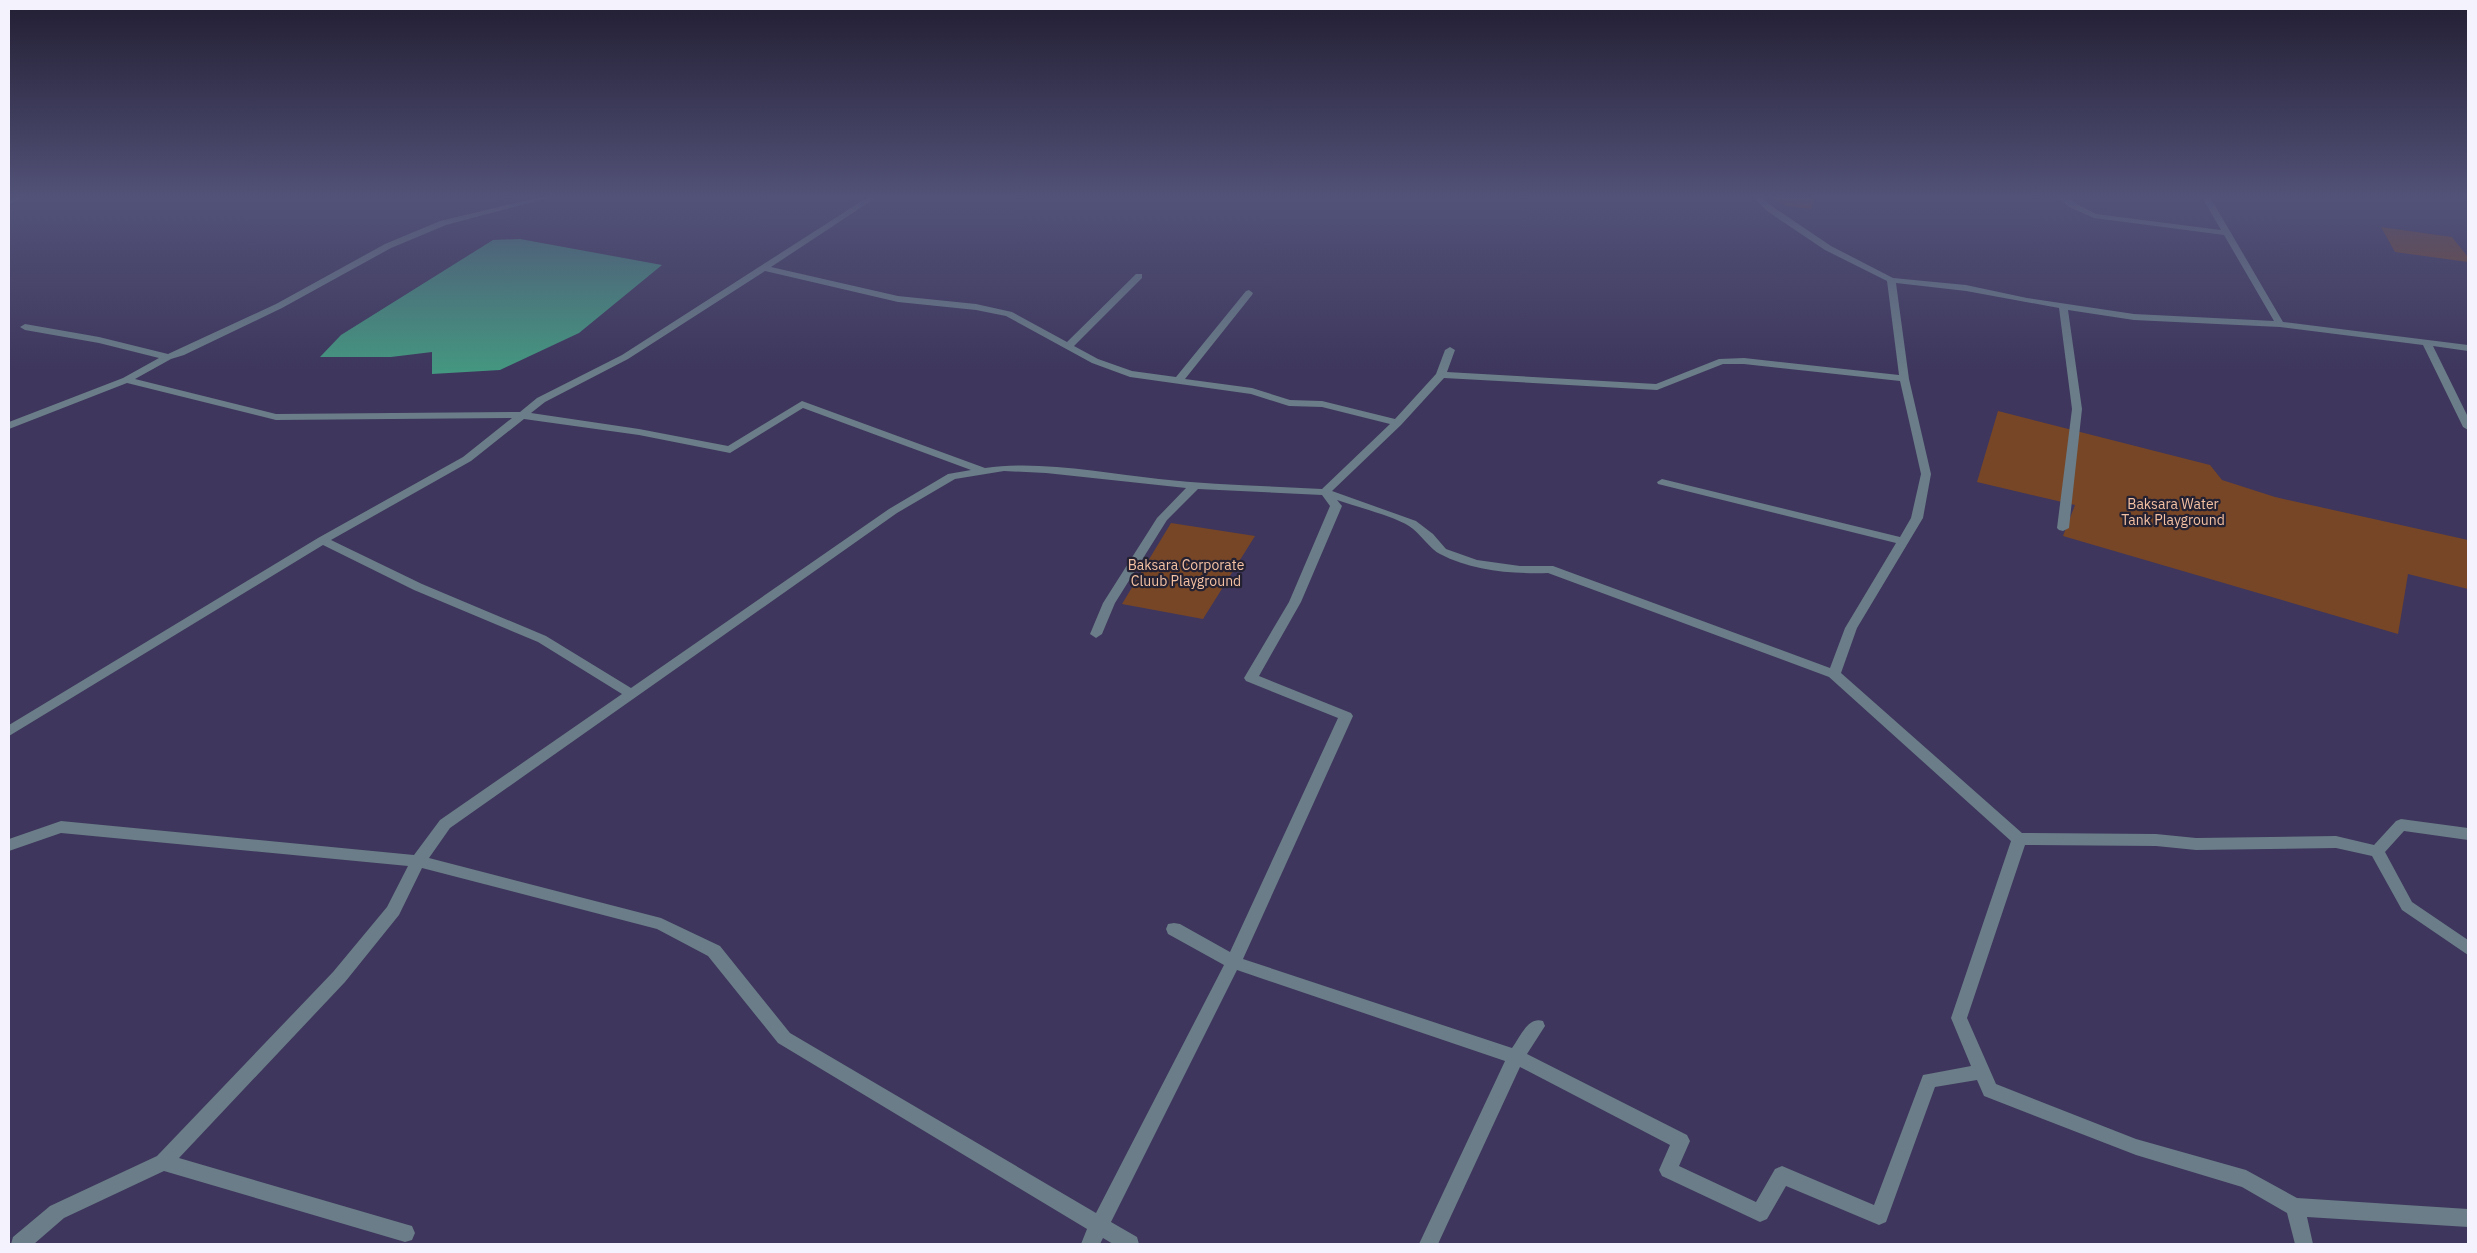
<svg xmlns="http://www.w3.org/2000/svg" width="2477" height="1253" font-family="'IBM Plex Sans',sans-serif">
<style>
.green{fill:#774627}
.water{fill:#449780}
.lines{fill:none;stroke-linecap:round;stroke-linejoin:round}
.minor{fill:#6a7d88;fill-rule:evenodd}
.labels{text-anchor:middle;stroke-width:4.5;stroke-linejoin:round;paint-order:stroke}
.park-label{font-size:14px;fill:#f4c1a3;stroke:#242132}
</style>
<rect width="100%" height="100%" fill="#3e365c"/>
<path class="green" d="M1769 197H1813L1815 198 1811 209 1786 206Z
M2381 227 2452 237 2468 257V262L2395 252Z
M1998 411 2210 465 2222 480 2275 497 2468 540V589L2408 574 2398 634 2063 536 2075 505 1977 482Z
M1171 523 1255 536 1203 619 1122 604Z"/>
<path class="water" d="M520 239 662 265 579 333 500 370 432 374V352L391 357H320L341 335 493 240Z"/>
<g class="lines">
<path class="minor" d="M16 197H26L9 204V199Z
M540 197H552L446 225 391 248 282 308 184 355 171 359 135 379 276 414 520 412 537 398 622 355 868 197H877L771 267 898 296 976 304 1012 312 1067 342 1136 274H1142V278L1074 346 1098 359 1132 371 1176 377 1246 291 1249 290 1253 293 1252 295 1185 379 1252 388 1290 400 1322 401 1395 419 1436 374 1445 350 1450 347 1455 350 1447 372 1656 384 1719 359 1744 358 1899 375 1887 281 1825 250 1767 211 1753 197H1761L1773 207 1831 246 1893 278 1966 285 2027 298 2134 314 2274 321 2224 235 2094 218 2069 207 2059 197H2067L2075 203 2096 214 2221 230 2202 197H2210L2283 322 2468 345V351L2433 346 2468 417V430L2463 427 2423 345 2280 327 2134 320 2068 310 2082 409 2069 528 2063 531 2059 530 2057 528 2072 409 2059 308 1966 291 1896 283 1909 379 1931 474 1923 518 1857 628 1841 673 2022 833 2156 834 2196 838 2336 836 2374 845 2396 821 2401 819 2468 828V840L2404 831 2385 852 2412 902 2468 940V955L2402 910 2372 856 2336 848 2196 850 2156 846 2025 845 1967 1018 1996 1084 2136 1139 2246 1170 2297 1198 2468 1209V1227L2307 1217 2313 1244H2295L2287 1213 2242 1187 2136 1155 1984 1096 1977 1080 1935 1087 1886 1222 1879 1225 1786 1186 1767 1219 1760 1222 1662 1176 1659 1170 1670 1145 1520 1067 1438 1244H1419L1505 1061 1237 970 1111 1222 1137 1237 1139 1244H1113L1103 1238 1100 1244H1081L1087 1229 778 1043 708 956 657 929 422 868 399 915 345 982 179 1158 405 1224 412 1226 415 1233 412 1240 405 1242 164 1171 64 1218 34 1244H11L13 1237 50 1206 157 1156 333 972 387 907 408 866 61 833 9 851V839L61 821 414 855 440 820 622 694 538 642 414 590 323 545 9 736V725L318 538 463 457 512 418 276 420 127 383 9 429V422L123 378 159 358 99 343 25 330 20 327 25 324 99 337 168 354 276 304 385 244 440 221ZM765 271 898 302 976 310 1006 316 1092 363 1130 377 1251 394 1289 406 1322 407 1390 424 1322 489C1268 486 1213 485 1159 479 1105 473 1038 460 985 468L802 401 728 446 639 429 531 413 545 402 628 359ZM1723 364H1744L1900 381 1921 474 1911 518 1900 537 1662 479 1657 482 1658 484 1896 543 1845 628 1830 668 1553 566H1520L1477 560 1446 549 1433 534 1416 521 1332 491 1401 425 1444 378 1657 390ZM803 408 971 470 948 474 889 509 631 688 546 636 422 584 331 540 471 461 524 419 639 435 730 453ZM1004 471 1046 473 1186 488 1157 518 1103 603 1090 634 1096 638 1102 634 1115 603 1167 520 1198 489 1322 495 1330 506 1289 602 1244 678 1246 681 1338 718 1230 952 1180 924 1174 923 1168 924 1166 929 1168 934 1224 965 1096 1213 790 1033 720 946 661 918 429 858 450 828 897 513 955 479ZM1337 500C1357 507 1393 516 1409 526 1420 533 1431 550 1440 554 1472 571 1512 574 1548 573L1829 677 2011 841 1951 1018 1971 1066 1923 1075 1874 1205 1782 1166 1775 1169 1756 1202 1679 1166 1690 1141 1687 1135 1527 1054 1545 1026 1543 1021C1528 1016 1520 1037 1512 1048L1243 959 1353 716 1351 713 1259 676 1301 602 1342 506Z"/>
</g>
<linearGradient id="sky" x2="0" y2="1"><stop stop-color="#221e33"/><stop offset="0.53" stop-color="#525278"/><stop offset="1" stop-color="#525278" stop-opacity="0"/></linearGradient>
<rect width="2477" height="372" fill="url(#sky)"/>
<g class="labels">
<g class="park-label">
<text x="2173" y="509">Baksara Water<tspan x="2173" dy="16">Tank Playground</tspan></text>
<text x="1186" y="570">Baksara Corporate<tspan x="1186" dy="16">Cluub Playground</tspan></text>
</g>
</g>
<rect width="2477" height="1253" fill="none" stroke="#f4f3fd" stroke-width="20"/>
</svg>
